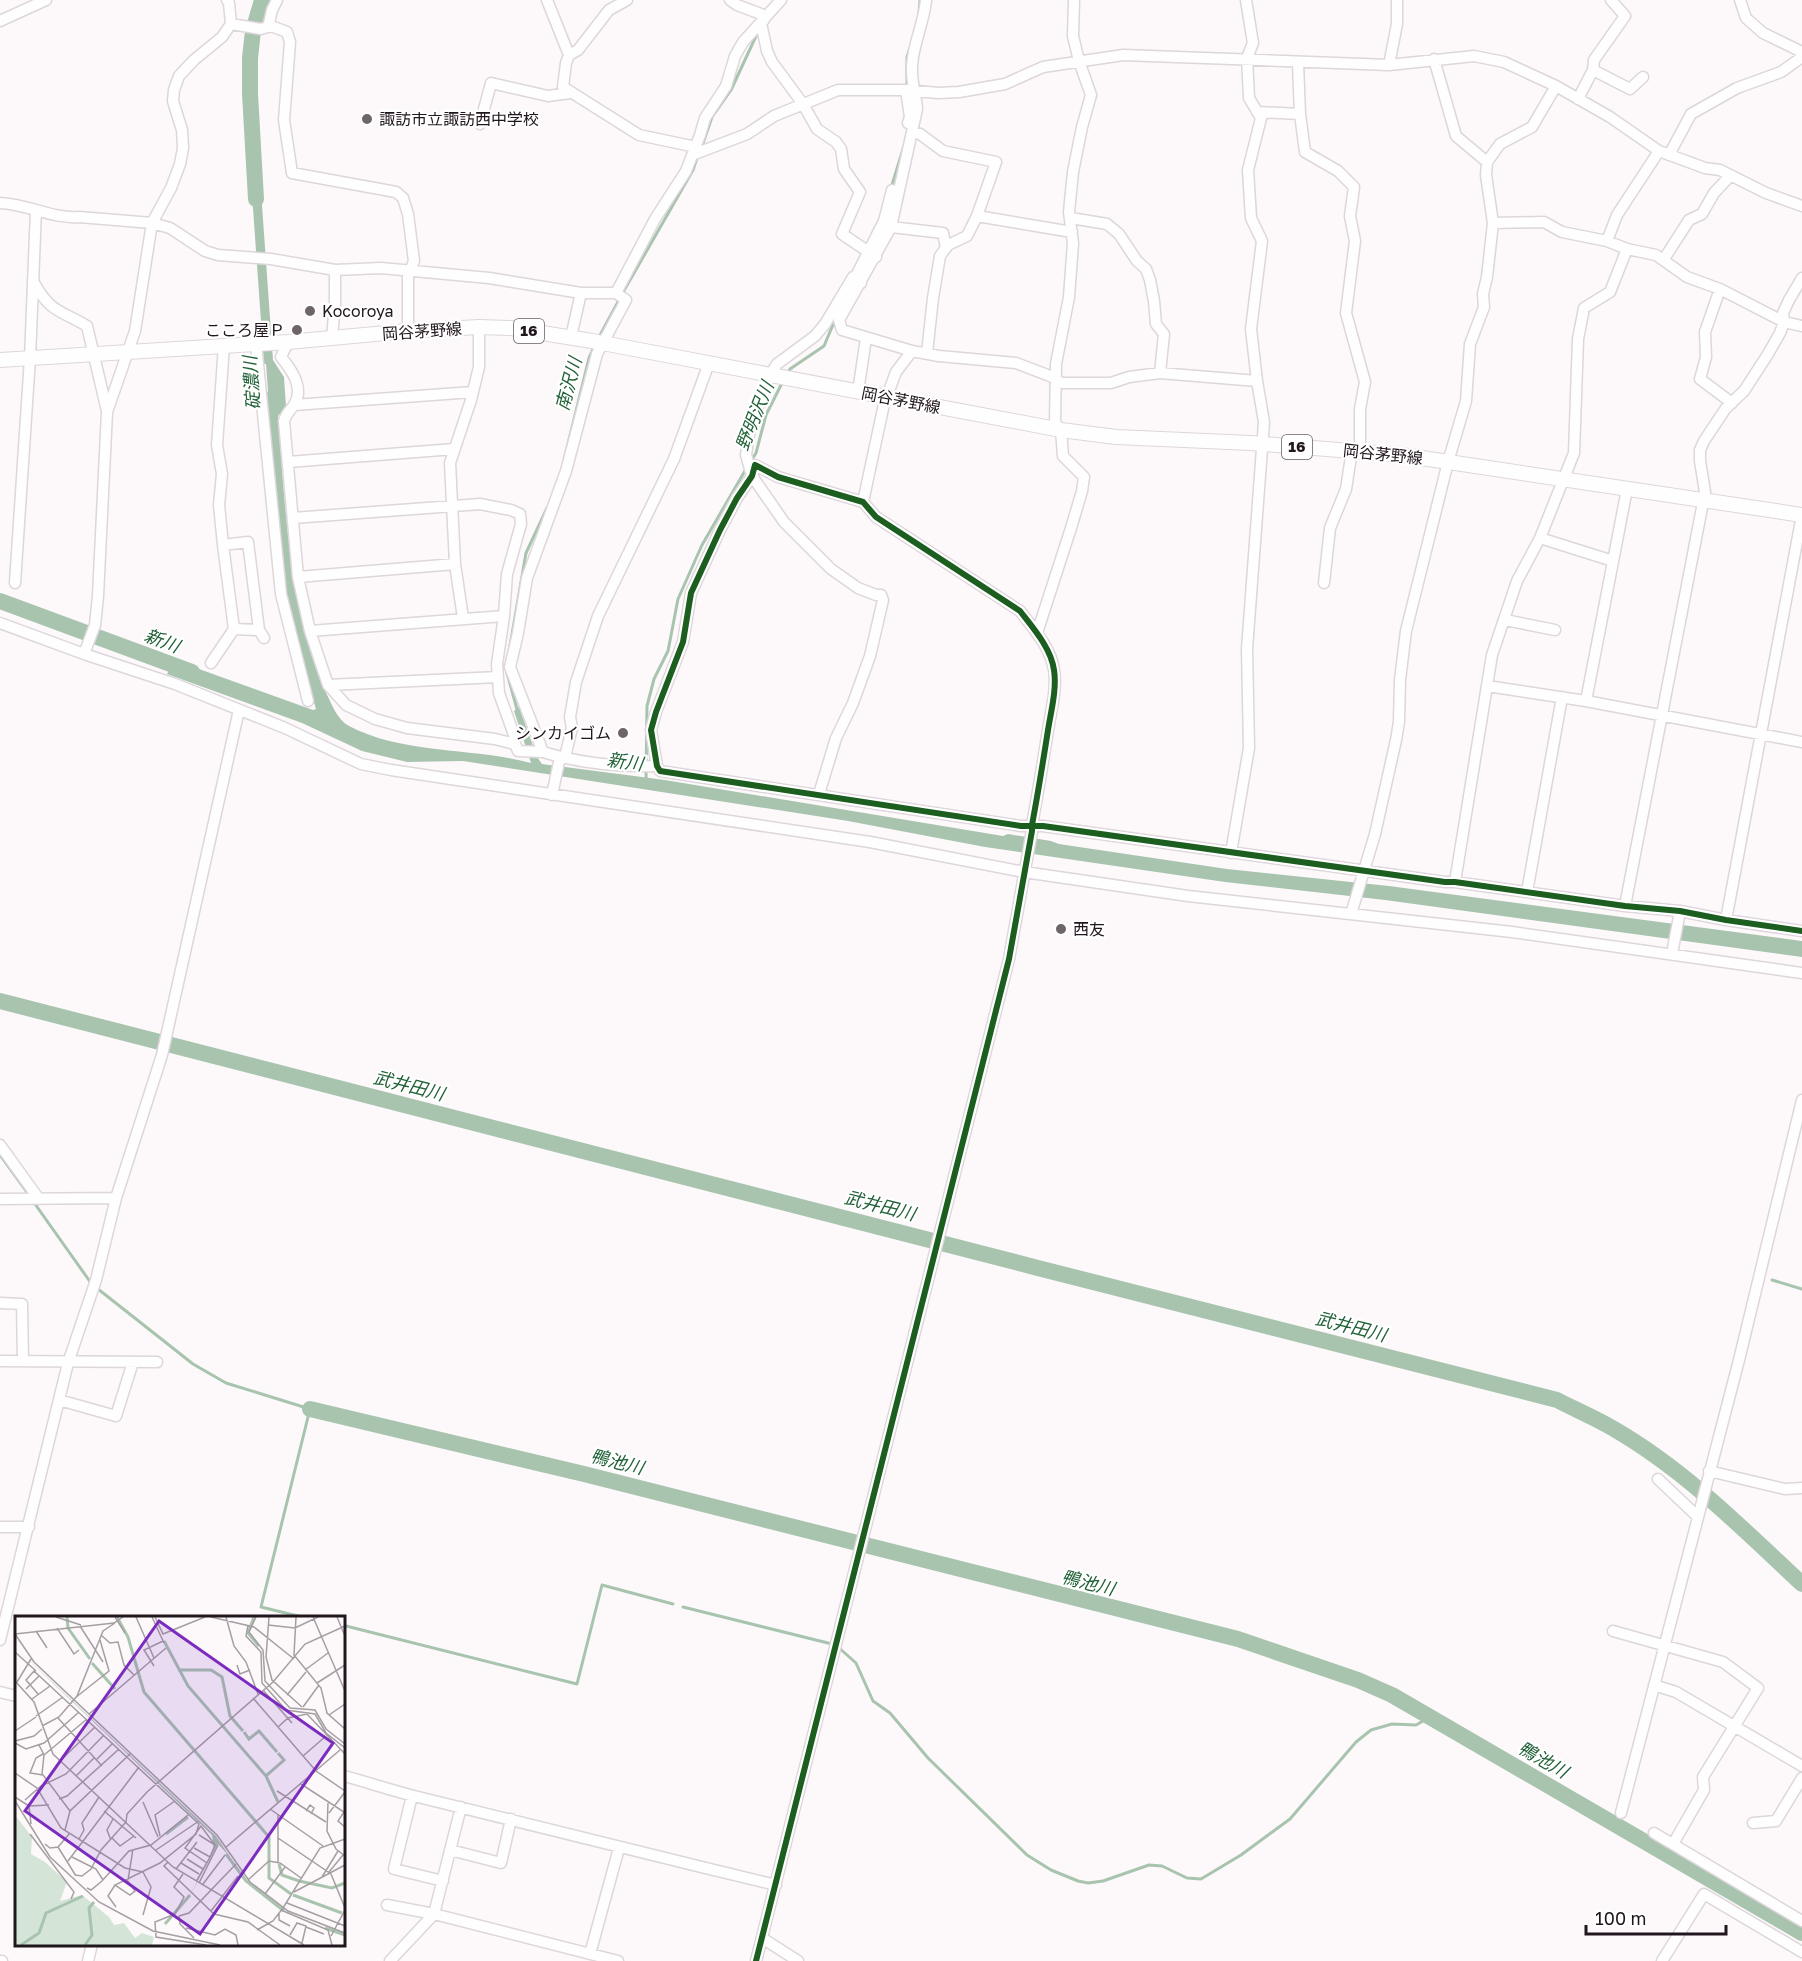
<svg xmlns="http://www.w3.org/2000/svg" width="1802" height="1961" font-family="'Golos Text','Noto Sans JP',sans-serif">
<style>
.water{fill:#a8c4af}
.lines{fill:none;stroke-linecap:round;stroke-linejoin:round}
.stream{stroke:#a8c4af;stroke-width:3}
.river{stroke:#a8c4af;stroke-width:16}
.minor-casing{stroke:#ddd6da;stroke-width:13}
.major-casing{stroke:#ddd6da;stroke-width:16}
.minor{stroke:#fffefe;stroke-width:10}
.major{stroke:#fffefe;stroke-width:14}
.cycleway-casing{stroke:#fff;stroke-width:10}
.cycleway{stroke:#1b5e20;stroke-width:6}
.poi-dot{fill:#6e656b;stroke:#fff;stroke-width:2}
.labels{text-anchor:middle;stroke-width:4.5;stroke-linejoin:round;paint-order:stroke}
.shield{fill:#fff;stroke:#645c61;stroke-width:1.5}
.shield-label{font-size:15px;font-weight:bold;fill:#21161d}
.poi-label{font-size:16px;fill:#21161d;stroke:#fff;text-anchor:start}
.street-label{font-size:16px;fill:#21161d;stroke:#fff}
.water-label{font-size:18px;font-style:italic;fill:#226238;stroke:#fff}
.inset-river{fill:none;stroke:#a8c4af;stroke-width:3}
.inset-road{fill:none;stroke:#a59ea2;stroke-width:1.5}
.view{fill:#7b2cbf;fill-opacity:0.15;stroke:#7b2cbf;stroke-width:3}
.inset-edge{fill:none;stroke:#21161d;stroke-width:3}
</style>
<rect width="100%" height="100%" fill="#fdf9fb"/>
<path class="water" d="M260 177 273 360 284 377 286 407 278 416C285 504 289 611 326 693 332 704 337 720 349 726 405 755 472 747 531 763L514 711 519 707 537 757 542 764 665 780 1003 836 1008 834 1051 841 1059 844 1227 869 1389 886 1802 941V957L1385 900 1225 882 985 847 848 821 463 761 407 762 362 751 302 723 167 674 174 660 313 710 316 709 300 655 282 575 266 394 268 391 266 364H264L251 180Z"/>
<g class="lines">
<path class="stream" d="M919 13 920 0
M907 86V57L910 48
M701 149 712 117 731 90 757 34
M891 188 904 146
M622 294 693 170 698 155
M598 339 619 300
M788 373 790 369 824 346 835 320
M564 460 589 358 595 345
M751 461 756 453 766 415 783 381
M510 646 526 553 547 508
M507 673 518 713
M646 780 647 706 654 679 668 651 678 599 702 545 746 469
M0 1155 27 1192
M35 1204 91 1283
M1772 1280 1802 1289
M98 1289 193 1364 226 1383 310 1409 261 1607 306 1618
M683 1607 832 1644
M346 1626 577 1684 602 1585 673 1604
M838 1647 856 1663 873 1701 890 1713 928 1758 1027 1855 1051 1870 1078 1881 1088 1883 1103 1881 1149 1865 1162 1866 1187 1878 1201 1879 1241 1855 1290 1819 1356 1742 1371 1730 1392 1724 1416 1725 1430 1717"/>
<path class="river" d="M256 199 250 94V58L253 31 262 0
M0 601 192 672
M0 1001C518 1138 1038 1267 1557 1400 1576 1410 1596 1418 1614 1429 1685 1470 1743 1529 1802 1584
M310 1409 584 1474 1238 1639 1358 1680 1392 1695 1802 1933"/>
<defs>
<path id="minor" d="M547 0 569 55
M627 0 609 10 578 50 569 55 566 63 563 87 639 135 696 147
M730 0 737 5 761 14 764 20
M1611 0 1625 16 1594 60 1593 70 1630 89 1643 77
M1740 0 1746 18 1763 33 1802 52
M0 21 46 0
M761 23 767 51 772 62 803 104 817 129 836 142 841 149 844 169 860 192 842 234 876 257
M231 24 261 29 271 26 287 32 290 42 284 120 292 173 396 192 403 198 408 214 414 261 408 276V331
M271 26 269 23 272 10 277 0
M1434 59 1456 136 1487 162
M1298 63 1300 114 1305 152 1338 171 1354 187 1350 216 1355 241 1346 313 1365 382 1360 409V451
M1389 65 1397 24V0
M906 90 910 117 908 123
M1578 99 1593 70
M1257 112 1300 114
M480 124 491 83 548 96 570 93
M913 132 920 134 943 151 996 162 977 216
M692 155 747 134 774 116 838 90H906L938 93 959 92 1005 84 1043 67 1123 55 1389 65 1474 56 1504 62 1556 86 1610 117 1659 151 1705 168 1720 170 1766 193 1802 206
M1669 155 1691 114 1737 88 1781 72 1802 57
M0 203C27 204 53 219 79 217L152 223 170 228 205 251 218 255 271 259 335 270 381 268 489 278 581 293 571 337
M1071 218 1107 224 1119 234 1137 261 1146 269 1150 280 1154 301 1156 324 1164 334 1160 373
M1493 223 1544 222 1562 232 1607 241 1627 249 1656 255 1687 277 1720 289 1784 322 1802 326
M891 227 943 233 946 248
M1607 241 1617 215 1659 151
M1664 259 1689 220 1702 214 1714 193 1730 176
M855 278 884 221 892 190
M34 283C51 313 60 310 87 326L107 411
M1720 289 1705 332 1706 357 1700 379 1732 403
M581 293H616
M332 338 335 303V270
M288 342 281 357C291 369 305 388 294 405 290 411 286 413 284 421L298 577 310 631 328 685 346 705 375 719 407 728 495 739 515 744 514 735 499 693 497 664 504 616 507 574 521 524 520 514 511 510 480 504 293 518
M256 344 281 594 308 701
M912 351 939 356 1016 363 1050 376 1062 383H1111L1129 377 1160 373 1257 381
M927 353 933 298 940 256 948 245 967 236 977 216 1072 232
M858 392 866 338
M294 405 473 392
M288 462 454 449
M863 502 884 404 896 372 912 351 842 330 839 320 891 227 917 109C916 94 911 81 912 66 913 44 924 23 926 0
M1540 538 1613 561
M223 545 248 542 259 630
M298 577 455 564
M15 583 30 358 36 210
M1324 583 1330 528 1346 489 1352 450
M463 618 455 564 450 463 471 400 479 367V327
M1505 620 1555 630
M0 623 84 654 175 684 285 728 361 764 391 770 870 842 1024 872 1188 896 1512 932 1802 973
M234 629 259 630 264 638
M310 631 504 616
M1037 633 1071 528 1082 491 1084 477 1063 456 1061 430 1055 423 1056 364 1069 297 1073 243 1069 212 1073 172 1082 127 1091 95 1079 61 1073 36 1074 0
M84 654 95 625 98 596 107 412 135 331 152 223 171 188 180 164 183 148 182 130 173 101 174 90 179 76 194 60 222 37 231 24 229 3 227 0
M211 663 234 629 223 545 219 505 222 474 217 445 224 345
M328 685 498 677
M1487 686 1586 701 1802 742
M1586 701 1627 489
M515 744 518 751 543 752
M657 766C619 767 579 763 543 752L510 667 518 633 527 578 566 471 597 354 626 300 616 293 655 219 686 171 700 135 705 118 726 86 735 56 743 42 781 0
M819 794 836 738 853 703 870 656 883 600 881 595H876L858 588 831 569 784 522 752 476 746 455 750 427 770 375 777 364 815 336 825 324 853 277 861 283
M552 795 559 762 566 753 572 728 570 717 576 682 598 616 674 459 709 363
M1231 853 1249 748 1247 649 1264 422 1257 381 1251 329 1262 241 1251 218 1248 170 1261 118 1249 98 1247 58 1253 43 1246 0
M1455 882 1492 655 1517 581 1540 538 1574 453 1578 339 1584 308 1610 292 1627 249
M1527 892 1562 697
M1625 906 1705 492 1700 461V450L1704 441 1726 408 1744 391 1768 354 1780 333 1784 322 1783 313 1789 300 1802 278
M1351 914 1375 834 1396 740 1399 722 1400 680 1406 631 1448 462 1466 401 1470 344 1484 307 1483 294 1487 277 1493 223 1486 175 1487 162 1500 144 1532 127 1556 86
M1726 920 1802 515
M1672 954 1680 911
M0 1145 39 1199
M0 1199 116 1198
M0 1303 22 1304 23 1361
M0 1361 157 1362
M59 1400 116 1416 133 1362
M1709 1471 1785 1489 1802 1488
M1658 1479 1697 1516
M0 1527H29
M1613 1631 1723 1662 1758 1688 1703 1777 1704 1790 1673 1844
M0 1640 68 1363 96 1280 116 1198 162 1055 239 710
M1654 1685 1676 1692 1802 1766
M0 1692 16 1696
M344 1776C367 1782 390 1790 414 1796 534 1826 655 1856 776 1885
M412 1796 394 1869 443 1881
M1621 1813 1739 1360 1802 1100
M1753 1823 1776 1821 1802 1778
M1654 1833 1802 1921
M450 1850 501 1863 511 1819
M387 1905 434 1914 618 1961
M762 1938 798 1961
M590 1954 619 1848
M0 1961H2
M88 1961 92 1944
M390 1961 434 1914 461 1807
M756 1961 1009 959 1032 831V825C1038 793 1043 762 1048 730 1051 711 1057 689 1054 670 1051 648 1033 628 1020 611L876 517 863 502 778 477 755 465 752 476 737 498 720 530 691 593 683 642 656 712 651 730 657 766 660 771 1021 826H1043L1445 882H1455L1625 906 1680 911 1726 920 1802 931
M1662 1961 1704 1894 1802 1952"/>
<path id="major" d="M0 360 288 342 408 331 479 327 511 328 592 341 1061 430 1116 437 1251 443 1402 455 1802 515"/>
</defs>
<use href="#minor" class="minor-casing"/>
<use href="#major" class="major-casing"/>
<use href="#minor" class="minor"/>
<use href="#major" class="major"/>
<defs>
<path id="cycleway" d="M756 1961 1009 959 1032 831V825C1038 793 1043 762 1048 730 1051 711 1057 689 1054 670 1051 648 1033 628 1020 611L876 517 863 502 778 477 755 465 752 476 737 498 720 530 691 593 683 642 656 712 651 730 657 766 660 771 1021 826H1043L1445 882H1455L1625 906 1680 911 1726 920 1802 931"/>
</defs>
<use href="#cycleway" class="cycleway-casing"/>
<use href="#cycleway" class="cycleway"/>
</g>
<g class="poi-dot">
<circle cx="367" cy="119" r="6"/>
<circle cx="310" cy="311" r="6"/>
<circle cx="297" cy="330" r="6"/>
<circle cx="623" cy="733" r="6"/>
<circle cx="1061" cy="929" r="6"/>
</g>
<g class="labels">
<g class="shield">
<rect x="514" y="319" width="30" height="24" rx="4.5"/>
<rect x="1282" y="435" width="30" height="24" rx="4.5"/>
</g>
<g class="shield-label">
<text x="529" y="336">16</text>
<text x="1297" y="452">16</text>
</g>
<g class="poi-label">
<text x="379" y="125">諏訪市立諏訪西中学校</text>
<text x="322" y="317">Kocoroya</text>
<text x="285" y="336" text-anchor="end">こころ屋Ｐ</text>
<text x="611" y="739" text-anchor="end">シンカイゴム</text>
<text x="1073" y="935">西友</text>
</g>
<g class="street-label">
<text transform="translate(422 331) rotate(-4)" y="6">岡谷茅野線</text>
<text transform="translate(901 400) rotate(11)" y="6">岡谷茅野線</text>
<text transform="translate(1383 454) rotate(6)" y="6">岡谷茅野線</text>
</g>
<g class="water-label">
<text transform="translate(252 383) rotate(-94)" y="6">碇濃川</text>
<text transform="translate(569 384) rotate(-75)" y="6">南沢川</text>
<text transform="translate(755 416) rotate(-68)" y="6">野明沢川</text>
<text transform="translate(162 641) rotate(21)" y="6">新川</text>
<text transform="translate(625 762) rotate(8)" y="6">新川</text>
<text transform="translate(409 1086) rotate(14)" y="6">武井田川</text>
<text transform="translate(880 1206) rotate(14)" y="6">武井田川</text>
<text transform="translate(1351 1327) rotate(14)" y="6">武井田川</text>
<text transform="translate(617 1462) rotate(14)" y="6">鴨池川</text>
<text transform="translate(1088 1583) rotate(14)" y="6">鴨池川</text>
<text transform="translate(1543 1760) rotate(30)" y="6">鴨池川</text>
</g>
</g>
<g transform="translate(15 1616)">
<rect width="330" height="330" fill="#fdf9fb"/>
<path d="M0 199 17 221 16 238 30 246 52 266 45 285 67 279 94 301 99 309 109 307 120 322 127 317 139 321 137 329H0Z" fill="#d4e5d7"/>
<path d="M0 31 201 220 215 241 203 228 173 283 199 233 197 219Z" fill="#a8c4af"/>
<path class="inset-river" d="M52 1 53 12 75 43M102 1 113 21 129 76 254 221V262L276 278M239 1 233 17 244 30M149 25 173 70 251 160M77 47 100 73M163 54H196L207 61 215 100 228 115M229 116 234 123 244 115 262 136M263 137 269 144 251 160 263 186M151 218 173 201M211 238 231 265 269 295M264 248 267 259 284 265 317 272 330 267M278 279 327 297M150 308 175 279M310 312 330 319M6 329 24 317 31 297 68 280M70 329 77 319 74 292 79 286"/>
<path class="inset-road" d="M41 1 66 9M100 1 110 17M121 1 139 42M137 1 149 27M140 1 148 18 190 1M196 1 239 11 279 43M211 1 219 30 231 46 243 78M241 1 234 16 248 34 250 65 275 92 300 94 311 113 330 128M254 1 251 41 257 64 287 91M281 1 279 39 306 72 312 97 330 113M298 1 330 75M322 1 330 20M233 9 231 20 246 36 247 67 271 94 300 98 311 117 330 132M253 9 280 12 303 1M65 10 88 46M42 12 59 38 64 34M21 15 32 32M0 18 19 46 202 219 235 266 273 295 330 317M0 18 99 7 108 1M86 19 95 27 103 26 109 49 119 59M0 36 21 55M222 49 225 58 235 54M139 50 129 34 148 25M290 54 313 37M0 65 19 86 38 138 158 251 289 329M2 66 16 43M302 67 330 49M11 73 24 60M248 74 277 107M23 78 11 64 19 55 184 208 181 218 145 247 100 269 115 279 120 275 112 264M272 79 291 56M60 82 94 55 85 24M238 82 301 155 330 175M17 83 35 70M288 91 304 69M74 98 151 32M314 99 330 88M21 100 48 81M43 102 87 150M27 110 44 101 62 80 88 15 100 7M263 111 273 102 292 98 330 138M0 115 21 101M0 125 19 120 27 113M0 127 11 133 29 127 64 96M24 129 29 139 27 158M28 138 21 142 15 157 28 159 55 195M29 139 72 103M288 140 311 120M81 144 98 127M45 145 80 111M0 157 22 172 46 212 110 252 128 256M61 160 79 142M286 168 329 196 323 205 330 211M262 175 311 206M0 181 14 190 16 208M44 183 52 180 104 133M10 184 26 170 51 158 89 119M0 185 35 241 84 286 138 315 205 329M128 186 143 221M313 187 312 215 321 233 330 240M14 190 34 189M255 193 308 230M89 195 121 222M291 195 295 189 299 192 296 198M314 197 330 176M263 199V246M50 214 55 195 116 137M15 218 59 276 56 283M184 219 200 229M145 220 140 199 160 185M97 222 105 230 119 220M263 222 316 258 330 292M64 223 69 214 67 207 84 181M96 224 92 214 98 203M30 228 35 232 43 231 55 217M43 231 61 260M179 232 195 241M210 232 325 134M141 234 184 205M57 241 81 253 88 264M172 243 188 253M53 245 124 151M153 246 149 250 199 298 233 306 265 329M166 247 184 258M161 253 182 226M128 256 136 271 128 299M314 256 328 239M168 258 159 271 169 281 160 298 140 306 141 321 191 329M60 259 67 260 76 253 86 234 111 206 112 198 132 176 258 66 290 28 330 10M307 261 323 235M113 264 118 233M233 264 254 245 265 247 286 262M181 265 182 264 195 241 200 229 186 210 170 232 192 247M184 267 203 229M188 268 210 239M100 269 93 280 101 291M72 272 76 274 87 265 114 235 136 229 173 199M279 276 330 249M250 278 270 251M272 287 330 310M266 294 313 314 317 329M196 295 223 260M264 297V304L275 310M164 300 174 297 221 248M164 300 165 308 179 322M291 311 309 318M171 312 200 319 210 313 221 319 223 329M242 314 258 305 268 292 305 232 330 223M275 319 282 307 291 310 287 327M316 320 330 294"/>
<path class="view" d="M144 5 318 127 185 318 10 195Z"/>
<rect width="330" height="330" class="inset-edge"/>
</g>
<path d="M1586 1925v9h140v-9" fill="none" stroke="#21161d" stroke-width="3"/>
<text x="1595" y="1925" font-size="18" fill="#21161d" stroke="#ffffff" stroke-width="4.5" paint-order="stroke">100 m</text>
</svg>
